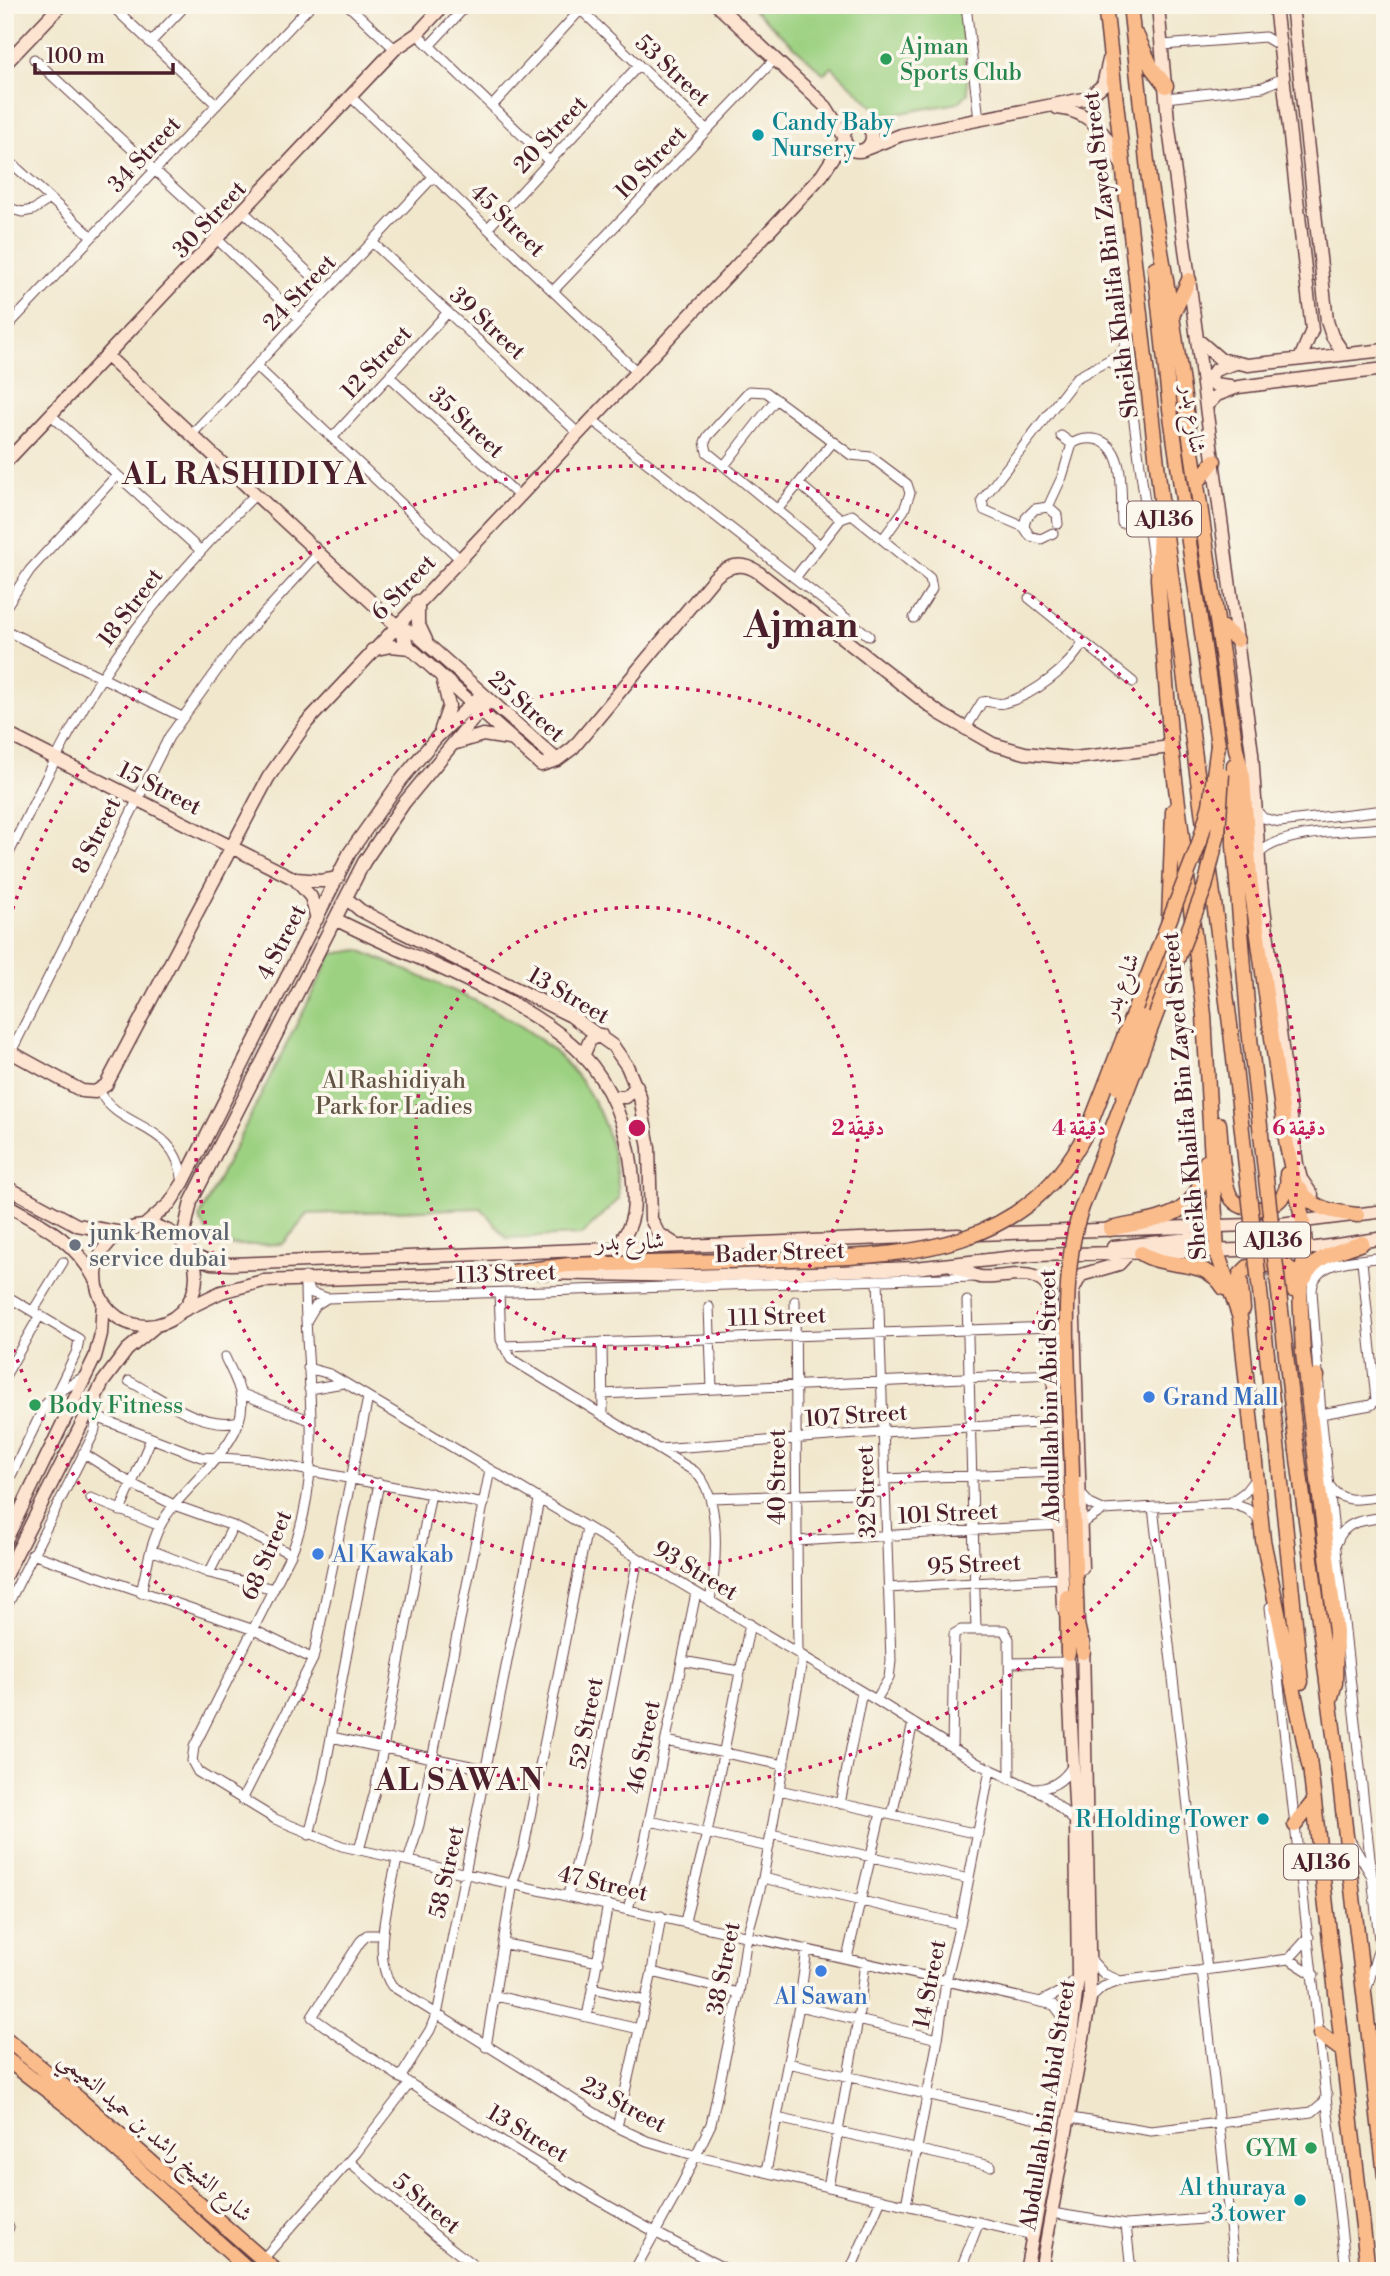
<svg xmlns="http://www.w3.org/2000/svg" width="1390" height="2276" font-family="'Libre Bodoni',Amiri,serif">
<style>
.green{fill:#9dd182;stroke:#747856;stroke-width:2}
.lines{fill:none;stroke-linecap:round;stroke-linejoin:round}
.street-casing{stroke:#633d43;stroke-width:11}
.secondary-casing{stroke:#633d43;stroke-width:15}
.primary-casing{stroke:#633d43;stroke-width:17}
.street{stroke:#fff;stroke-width:9}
.secondary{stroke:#fde4d1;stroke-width:12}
.primary{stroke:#fabc8b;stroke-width:14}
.primary-bridge-casing{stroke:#633d43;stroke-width:17;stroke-linecap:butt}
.primary-bridge{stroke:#fabc8b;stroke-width:14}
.ring{fill:none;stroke:#c2185b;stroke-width:3.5;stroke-dasharray:3.5 7}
.leisure-dot{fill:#2e9e5b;stroke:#fbf7ec;stroke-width:2.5}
.culture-dot{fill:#0f9aa8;stroke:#fbf7ec;stroke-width:2.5}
.worship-dot{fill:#6b7280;stroke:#fbf7ec;stroke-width:2.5}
.shop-dot{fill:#3f7fe0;stroke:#fbf7ec;stroke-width:2.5}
.labels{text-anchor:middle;stroke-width:7;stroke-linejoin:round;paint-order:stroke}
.shield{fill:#fbf7ec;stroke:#7f6065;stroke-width:2}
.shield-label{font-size:21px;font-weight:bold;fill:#4a1f2b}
.leisure-label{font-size:23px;fill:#27864d;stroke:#fbf7ec;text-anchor:start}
.street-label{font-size:23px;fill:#4a1f2b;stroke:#fbf7ec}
.culture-label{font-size:23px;fill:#0d838f;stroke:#fbf7ec;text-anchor:end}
.park-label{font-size:23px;fill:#635445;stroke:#fbf7ec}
.worship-label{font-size:23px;fill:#5b616d;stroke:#fbf7ec;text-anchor:start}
.shop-label{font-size:23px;fill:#366cbe;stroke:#fbf7ec;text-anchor:start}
.district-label{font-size:30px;font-weight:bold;letter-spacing:2px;fill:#4a1f2b;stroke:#fbf7ec}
.town-label{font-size:37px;font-weight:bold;fill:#4a1f2b;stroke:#fbf7ec}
.centre{fill:#c2185b;stroke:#fbf7ec;stroke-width:3.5}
.ring-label{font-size:21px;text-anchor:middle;font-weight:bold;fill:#c2185b;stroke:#fbf7ec;stroke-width:7;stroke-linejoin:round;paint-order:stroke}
</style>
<rect width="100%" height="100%" fill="#fbf7ec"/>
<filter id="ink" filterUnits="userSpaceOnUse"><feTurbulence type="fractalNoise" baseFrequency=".0143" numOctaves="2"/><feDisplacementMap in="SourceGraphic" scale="14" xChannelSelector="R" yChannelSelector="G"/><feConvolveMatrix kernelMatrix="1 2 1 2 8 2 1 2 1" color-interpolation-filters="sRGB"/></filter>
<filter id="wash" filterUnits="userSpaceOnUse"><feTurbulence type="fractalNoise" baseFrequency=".00686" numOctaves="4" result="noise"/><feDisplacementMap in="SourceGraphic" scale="28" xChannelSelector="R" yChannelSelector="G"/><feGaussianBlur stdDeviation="1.57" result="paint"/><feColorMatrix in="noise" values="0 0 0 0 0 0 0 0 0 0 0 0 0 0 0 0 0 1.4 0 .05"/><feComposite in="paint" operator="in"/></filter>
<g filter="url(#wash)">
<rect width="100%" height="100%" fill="#f1e7cd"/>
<path class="green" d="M749 5H960L968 93 958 103 883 116 832 67 824 74Z
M359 950C487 1007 610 1036 619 1199L582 1235 507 1238 481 1208 308 1214 283 1244 216 1246 199 1218 332 954Z"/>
</g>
<g filter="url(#ink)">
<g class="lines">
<defs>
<path id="street" d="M111 5 217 105
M348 5 395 49
M966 5 979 120
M581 10 707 130
M417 34 550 162
M150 43 186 5
M1163 45 1265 37 1280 46
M429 46 467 5
M34 59 224 234
M352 98 636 371
M1166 98 1263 87 1283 78
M492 106 585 5
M5 157 92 237
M5 207 22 212 33 210 50 199
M244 212 327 290
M488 228 639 65
M218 240 300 319
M372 242 578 433
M553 291 774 60
M5 329 311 5
M1109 362 1121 367 1128 378 1154 568
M256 366 460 559
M389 376 519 496
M51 415 200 550
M591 419 869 636
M192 434 434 176
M1061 436 1072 444
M332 438 448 312
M724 466 776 399
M799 484 841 519
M1048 507 1062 477 1072 444C1079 439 1085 438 1094 439 1128 444 1120 496 1122 523
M777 510 833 442
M1024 527 984 510 982 500 1076 378 1122 353 1138 311
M1053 533 1041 539 1030 536 1024 527 1026 518 1035 509 1048 507 1057 515 1058 524
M820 545 707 452 705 442 708 436 749 391 766 392 851 455 871 457 907 484 910 493 904 510 883 539
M795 578 841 519 852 515 930 578 932 589 914 618
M1029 598 1133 682
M5 608 30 570 117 475
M5 630 182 717
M965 730 982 702C991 700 995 705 1004 703 1032 696 1070 668 1083 642
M1256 810 1263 818 1279 822 1385 810
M1258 855C1278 830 1352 831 1385 828
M5 861C36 800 65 735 102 677 146 610 199 550 256 494
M11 1052 169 737 236 644 319 553
M99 1090C119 1132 176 1119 183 1183
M1385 1257C1360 1261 1313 1258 1312 1291L1321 1414 1385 1994
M305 1277C304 1366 327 1470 291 1554L194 1747 192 1761 198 1772 275 1819 342 1846 1054 2005 1067 2022 1070 2032
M305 1285 312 1293 327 1298 974 1277
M499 1293 501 1340 511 1359 694 1471C723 1495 716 1567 710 1601
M5 1295 79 1339 77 1351 56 1394
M795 1301 798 1653
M967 1301 976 1629
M709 1307 712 1389
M33 1311 63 1262
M307 1320 316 1305 327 1298
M602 1342 603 1416
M503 1346 1053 1327
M308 1368 330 1374 876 1700 977 1763 1044 1794 1076 1822
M5 1376 40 1315
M129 1381C161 1398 202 1430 239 1421
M309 1389 343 1383
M240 1393 309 1420
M602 1394 1054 1374
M1321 1414 1371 1405 1376 1400 1362 1261
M99 1418 201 1457 253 1460 484 1504
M659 1449 883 1432 1056 1422
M83 1453 132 1484 174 1505 233 1526 291 1554
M885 1479 1057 1472
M1330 1486C1342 1506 1365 1498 1385 1496
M5 1488 45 1405 56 1394 85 1376
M1080 1493 1090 1504 1103 1510
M91 1498 160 1526
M711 1498 885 1492
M1230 1503 1245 1492 1255 1479
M1153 1507 1207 1970
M120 1511 151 1439
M1081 1524 1103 1510 1230 1503 1247 1509 1260 1520
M797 1541 1059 1525
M1337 1542C1345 1520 1365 1520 1385 1517
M151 1550 209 1573 274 1589
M32 1554 254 1630 313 1659
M209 1573 233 1526
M888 1588 1061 1578
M141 1593C146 1571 150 1546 160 1526 179 1488 250 1443 241 1397 239 1383 230 1369 225 1357
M1270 1607 1346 2271
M5 1610 94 1433 99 1409 97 1393
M682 1661 740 1671
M1009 1663 1068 1662
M876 1700 889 1678 891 1661 878 1280
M331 1737 485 1769
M666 1741 784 1765
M952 1748 954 1634 961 1630H1004L1009 1639 1010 1779
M1033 1789C1051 1789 1064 1781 1073 1765
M779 1790 978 1834
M242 1800 313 1659 368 1398
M840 1804 862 1692
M892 1815 913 1723
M650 1821 769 1847
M771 1834 969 1879
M309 1835 323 1780 379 1483
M1350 1840 1385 1898
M359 1850 375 1791 431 1493
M397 1859C391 1894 370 1956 392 1986L617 2127 647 2141 697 2156 1033 2235
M408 1861 419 1825 490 1470
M763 1878 960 1924
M568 1895 583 1839 638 1558
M628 1909 643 1851 696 1593
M685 1921 707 1833 750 1624
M383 1935H367L360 1942 312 2017C380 2066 450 2110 522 2154 590 2196 658 2236 730 2271
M505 1944 599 1962
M847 1958 881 1813
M1289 1959 1309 1937
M1092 1961 1104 1974 1118 1980
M1202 1970 1235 2271
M652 1972 739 1993
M593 1988 646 2001
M1367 1988 1378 1951
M496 1996 639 2029
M1090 1999 1103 1987 1120 1981 1289 1959 1314 1975
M1040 2002 1064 1990 1078 1977
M799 2006 938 2039
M587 2017 608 1904
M486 2047 513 1882 524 1847 587 1528
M788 2063 1054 2123
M400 2078 430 2030 438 2010 539 1500
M777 2118 991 2166
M1071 2118 1151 2131 1312 2112 1324 2102 1327 2095
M617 2127 652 1972 661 1916
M350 2162 437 2237 481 2271
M766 2172 799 2006 807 1949
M828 2187 858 2020 865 1962
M906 2205 938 2039 946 1981 960 1924 990 1770
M1052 2213 1126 2225 1229 2217
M1126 2225 1131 2271
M5 2235 9 2227
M263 2259 357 2152 409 2084
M634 2271 683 2182 711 2124 739 1993 747 1936 763 1878 803 1656
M850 2271 881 2199
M960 2271 979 2222"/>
<path id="secondary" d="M717 5 826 107 844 136
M1158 5 1168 121 1252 753 1260 877 1297 1164 1301 1179 1312 1195
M1275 5 1312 330 1300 359
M1292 5 1327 321 1332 336 1344 354
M5 64 61 5
M1057 108C1092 111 1107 135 1121 164
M844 137a14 14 0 1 1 28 0a14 14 0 1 1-28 0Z
M868 148 901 135 1088 98 1103 85 1109 60
M1198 340 1220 359 1248 365 1385 350
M107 356 396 625 410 648 541 765 557 760 573 748 714 578C727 565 742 561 758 572L939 713 993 744 1025 753 1074 758 1171 747
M1230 386 1213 384 1211 376 1215 370 1236 363
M1206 406 1217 395 1238 387 1385 369
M5 463 395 49 417 34 444 5
M418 601V623L426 640
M396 625 416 634 557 760
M372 650 391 646 410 648
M441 729 449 706 442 677
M5 733 295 879 311 897 317 919
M456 743 483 735 509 739
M296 879 321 881 338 878
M346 898 360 910 390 926 571 1016 613 1046 627 1066 640 1097 649 1148 651 1219 658 1233 675 1244
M335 919C408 957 527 997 582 1054 611 1084 627 1128 632 1170 635 1200 638 1226 614 1248
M5 1049 82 1091 95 1092 106 1085 268 778 307 722 822 175 844 141
M583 1056 590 1040 601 1035
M611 1097H626L637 1086
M5 1186 77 1225 122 1233
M5 1204C43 1225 76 1241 96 1281
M144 1226 170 1203 183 1183 350 852 401 780 437 737 482 694
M96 1276a50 50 0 1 1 100 0a50 50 0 1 1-100 0Z
M977 1234 1280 1224 1385 1211
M182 1242 191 1202 364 862 404 803 489 700
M1113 1247 1189 1239 1194 1232 1190 1226
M191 1255 211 1263 231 1264 959 1235
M953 1266C962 1269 971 1275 980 1277 1004 1280 1034 1264 1050 1290L1063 1607
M540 1273 693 1276 915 1268 1034 1255 1316 1248 1385 1238
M182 1311 221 1292 263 1281 522 1272
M5 1542 95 1357 101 1334 103 1301
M1082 1568 1073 1290 1081 1275 1119 1264 1128 1254
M5 1576 103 1382 127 1350 157 1325
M1026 2271 1071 2035 1078 1977 1076 1822 1067 1646
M1041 2271 1090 1999 1083 1642"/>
<path id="primary" d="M1105 5 1162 508
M1130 5 1149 180 1172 316 1236 749 1243 777 1250 878 1287 1146 1303 1222 1305 1248 1300 1292 1303 1353 1336 1632 1335 1683 1330 1700
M1137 36 1152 68 1166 86
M1155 268 1170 409 1218 745
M1172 316 1189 280
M1197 483 1214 461
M1161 499 1158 579 1171 747 1204 1015 1217 1252 1240 1318 1263 1540 1309 1765
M1165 528 1231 1032
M1218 624 1237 640
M1234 765V845L1249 1029
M1169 920 1173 811
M1144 1017 1166 940
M1219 1124C1221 1141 1222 1186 1232 1199 1248 1218 1292 1210 1287 1174
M1300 1189C1313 1210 1334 1212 1357 1215
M1110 1229C1159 1218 1197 1221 1206 1162
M1141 1253C1169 1271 1204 1256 1224 1288
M512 1272 569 1265 727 1261
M1305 1278C1314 1255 1341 1251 1362 1243
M1243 1309 1240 1275 1248 1267 1283 1263 1291 1270 1293 1290
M1311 1400 1317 1376
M1297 1451 1338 1766 1385 2176
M1278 1453 1301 1682
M1072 1477 1077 1624 1083 1652
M1067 1597 1068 1653
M1309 1758 1368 2271
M1295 1825 1314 1801
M1320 2034 1343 2051
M5 2038 79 2099 276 2271
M5 2058 70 2108 250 2271"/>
</defs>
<use href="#street" class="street-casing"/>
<use href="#secondary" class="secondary-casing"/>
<use href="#primary" class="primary-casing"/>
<use href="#street" class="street"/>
<use href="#secondary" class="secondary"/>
<use href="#primary" class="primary"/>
<defs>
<path id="primary-bridge" d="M1249 1029 1297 1451
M1231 1032 1278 1453
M1118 1088 1144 1017
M727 1261C867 1254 1022 1274 1091 1122L1199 844 1210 805 1218 745
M1072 1477C1071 1399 1056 1278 1082 1207L1205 887 1218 833 1222 774"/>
</defs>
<use href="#primary-bridge" class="primary-bridge-casing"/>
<use href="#primary-bridge" class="primary-bridge"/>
</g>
</g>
<g class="ring">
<circle cx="637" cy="1128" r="221"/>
<circle cx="637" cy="1128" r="442"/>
<path d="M6 929A662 662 0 1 1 6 1327"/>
</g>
<g class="leisure-dot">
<circle cx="886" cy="59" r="7"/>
<circle cx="35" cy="1405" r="7"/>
<circle cx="1311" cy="2148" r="7"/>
</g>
<g class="culture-dot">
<circle cx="758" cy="135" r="7"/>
<circle cx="1263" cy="1819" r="7"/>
<circle cx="1300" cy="2200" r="7"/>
</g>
<circle class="worship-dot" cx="75" cy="1245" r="7"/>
<g class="shop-dot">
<circle cx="1149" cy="1397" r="7"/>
<circle cx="318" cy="1554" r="7"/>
<circle cx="821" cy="1971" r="7"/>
</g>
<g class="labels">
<g class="shield">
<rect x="1127" y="501.5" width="74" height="35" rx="5"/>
<rect x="1236" y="1222.5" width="74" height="35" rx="5"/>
<rect x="1284" y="1844.5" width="74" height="35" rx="5"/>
</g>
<g class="shield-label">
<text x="1164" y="526">AJ136</text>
<text x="1273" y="1247">AJ136</text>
<text x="1321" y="1869">AJ136</text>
</g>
<g class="leisure-label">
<text x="900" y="54">Ajman<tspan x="900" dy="26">Sports Club</tspan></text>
<text x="49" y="1413">Body Fitness</text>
<text x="1297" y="2156" text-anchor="end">GYM</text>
</g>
<g class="street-label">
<text transform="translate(673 70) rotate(43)" y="8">53 Street</text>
<text transform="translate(550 134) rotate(-47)" y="8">20 Street</text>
<text transform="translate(144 154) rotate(-47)" y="8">34 Street</text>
<text transform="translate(650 162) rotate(-46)" y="8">10 Street</text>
<text transform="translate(209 219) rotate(-47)" y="8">30 Street</text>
<text transform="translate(508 220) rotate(44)" y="8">45 Street</text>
<text transform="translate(1110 255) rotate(-97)" y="8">Sheikh Khalifa Bin Zayed Street</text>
<text transform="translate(299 292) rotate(-47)" y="8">24 Street</text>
<text transform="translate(488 323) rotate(43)" y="8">39 Street</text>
<text transform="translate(376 362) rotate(-47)" y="8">12 Street</text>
<text transform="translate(1194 419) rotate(82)" y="8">شارع بدر</text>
<text transform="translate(467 422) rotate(43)" y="8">35 Street</text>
<text transform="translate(403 587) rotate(-46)" y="8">6 Street</text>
<text transform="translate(130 607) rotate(-53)" y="8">18 Street</text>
<text transform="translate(527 706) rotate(42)" y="8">25 Street</text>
<text transform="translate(160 788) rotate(27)" y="8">15 Street</text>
<text transform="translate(96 835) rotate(-64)" y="8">8 Street</text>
<text transform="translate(281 942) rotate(-63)" y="8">4 Street</text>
<text transform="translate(1120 986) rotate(-69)" y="8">شارع بدر</text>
<text transform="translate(569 995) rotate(30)" y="8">13 Street</text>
<text transform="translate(1184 1096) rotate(-95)" y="8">Sheikh Khalifa Bin Zayed Street</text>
<text transform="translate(630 1241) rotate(-2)" y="8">شارع بدر</text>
<text transform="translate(780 1252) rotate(-2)" y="8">Bader Street</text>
<text transform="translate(506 1273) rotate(-2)" y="8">113 Street</text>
<text transform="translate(777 1316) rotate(-2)" y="8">111 Street</text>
<text transform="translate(1049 1396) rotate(-91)" y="8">Abdullah bin Abid Street</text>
<text transform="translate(856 1415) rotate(-4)" y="8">107 Street</text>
<text transform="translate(777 1477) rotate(-90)" y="8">40 Street</text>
<text transform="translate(866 1492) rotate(-92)" y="8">32 Street</text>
<text transform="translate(948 1513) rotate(-3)" y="8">101 Street</text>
<text transform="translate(266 1555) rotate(-67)" y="8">68 Street</text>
<text transform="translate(974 1564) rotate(-3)" y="8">95 Street</text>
<text transform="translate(696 1570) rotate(31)" y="8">93 Street</text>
<text transform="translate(586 1723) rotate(-79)" y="8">52 Street</text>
<text transform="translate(643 1747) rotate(-79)" y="8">46 Street</text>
<text transform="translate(446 1872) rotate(-78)" y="8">58 Street</text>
<text transform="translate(603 1883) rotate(13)" y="8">47 Street</text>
<text transform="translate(723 1968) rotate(-79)" y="8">38 Street</text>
<text transform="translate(929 1984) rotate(-79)" y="8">14 Street</text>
<text transform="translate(624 2104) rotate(28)" y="8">23 Street</text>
<text transform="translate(1047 2105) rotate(-81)" y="8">Abdullah bin Abid Street</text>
<text transform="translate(528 2133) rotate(31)" y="8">13 Street</text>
<text transform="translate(156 2136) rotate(41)" y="8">شارع الشيخ راشد بن حميد النعيمي</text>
<text transform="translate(427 2203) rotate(40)" y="8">5 Street</text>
</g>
<g class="culture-label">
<text x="772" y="130" text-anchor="start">Candy Baby<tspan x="772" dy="26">Nursery</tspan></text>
<text x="1249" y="1827">R Holding Tower</text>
<text x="1286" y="2195">Al thuraya<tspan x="1286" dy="26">3 tower</tspan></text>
</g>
<g class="park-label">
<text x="394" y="1088">Al Rashidiyah<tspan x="394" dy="26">Park for Ladies</tspan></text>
</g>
<g class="worship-label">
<text x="89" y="1240">junk Removal<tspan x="89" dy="26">service dubai</tspan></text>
</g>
<g class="shop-label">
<text x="1163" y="1405">Grand Mall</text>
<text x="332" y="1562">Al Kawakab</text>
<text x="821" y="2004" text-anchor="middle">Al Sawan</text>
</g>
<g class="district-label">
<text x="245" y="484">AL RASHIDIYA</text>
<text x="460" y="1790">AL SAWAN</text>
</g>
<g class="town-label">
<text x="801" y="637">Ajman</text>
</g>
</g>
<circle cx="637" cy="1128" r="10" class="centre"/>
<g class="ring-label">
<text x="858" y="1135">2 دقيقة</text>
<text x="1079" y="1135">4 دقيقة</text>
<text x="1299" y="1135">6 دقيقة</text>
</g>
<rect width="1390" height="2276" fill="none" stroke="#fbf7ec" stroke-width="28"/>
<path d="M35 63v10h138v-10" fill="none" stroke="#4a1f2b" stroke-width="3.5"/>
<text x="46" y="63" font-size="21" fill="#4a1f2b" stroke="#fbf7ec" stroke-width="5" paint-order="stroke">100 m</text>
</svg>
